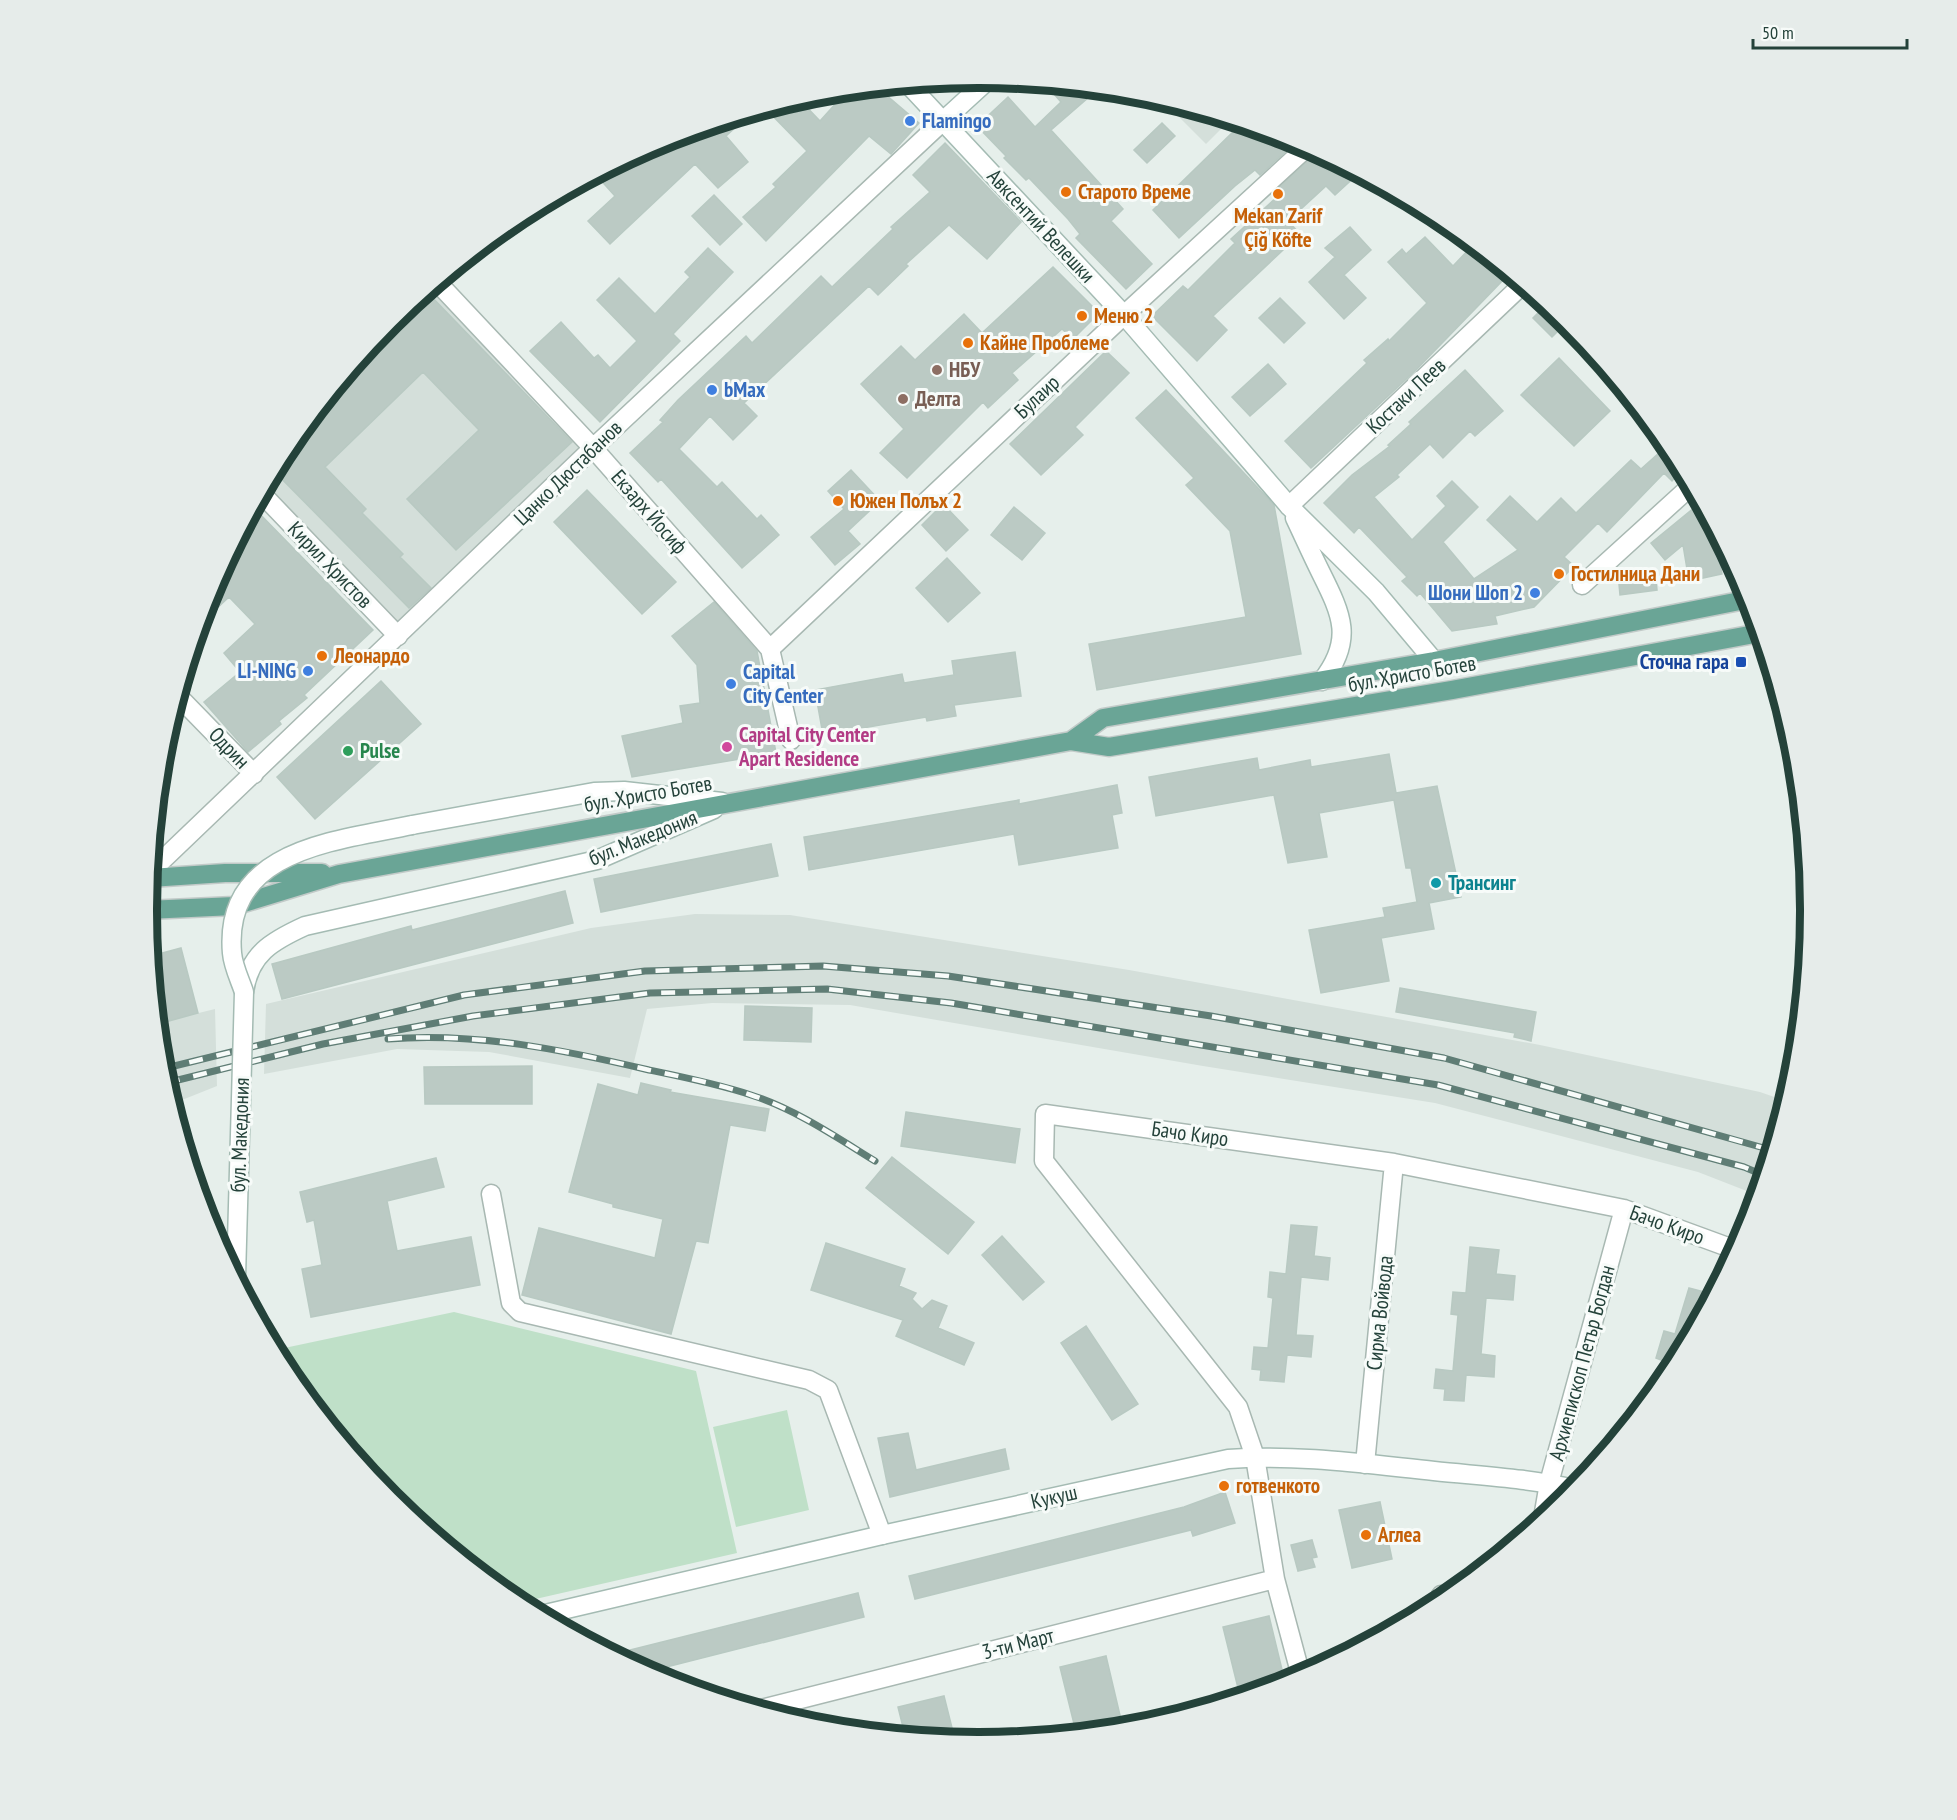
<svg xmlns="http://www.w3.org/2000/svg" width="1957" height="1820" font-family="'PT Sans Narrow',sans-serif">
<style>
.built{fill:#d4dfda}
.green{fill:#bfe0c8}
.building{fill:#bbcac4;stroke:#b8c9c2;stroke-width:1.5}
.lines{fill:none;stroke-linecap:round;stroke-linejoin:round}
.street-casing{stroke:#a8b8b2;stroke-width:21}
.secondary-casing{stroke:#a4bbb3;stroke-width:21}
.primary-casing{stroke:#c2cac8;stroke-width:21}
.street{stroke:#fff;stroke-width:18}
.secondary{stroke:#fff;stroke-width:18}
.primary{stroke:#6aa596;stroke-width:18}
.rail-casing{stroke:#5f7d75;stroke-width:7}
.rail{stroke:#f7fbf9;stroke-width:4.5;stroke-dasharray:14;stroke-linecap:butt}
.secondary-bridge-casing{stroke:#a4bbb3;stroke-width:21;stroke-linecap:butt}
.secondary-bridge{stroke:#fff;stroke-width:18}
.shop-dot{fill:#3f7fe0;stroke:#f7fbf9;stroke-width:2}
.food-dot{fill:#e8710a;stroke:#f7fbf9;stroke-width:2}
.education-dot{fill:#8d6e63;stroke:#f7fbf9;stroke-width:2}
.transit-dot{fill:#1a4fb4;stroke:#f7fbf9;stroke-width:2}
.hotel-dot{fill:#d1479c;stroke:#f7fbf9;stroke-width:2}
.leisure-dot{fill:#2e9e5b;stroke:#f7fbf9;stroke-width:2}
.culture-dot{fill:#0f9aa8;stroke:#f7fbf9;stroke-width:2}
.labels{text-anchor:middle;stroke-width:6;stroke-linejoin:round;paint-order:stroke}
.shop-label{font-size:21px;font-weight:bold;fill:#366cbe;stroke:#f7fbf9;text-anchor:start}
.food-label{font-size:21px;font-weight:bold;fill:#c56008;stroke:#f7fbf9;text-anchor:start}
.street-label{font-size:21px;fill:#24423a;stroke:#f7fbf9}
.education-label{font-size:21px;font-weight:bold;fill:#785e54;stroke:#f7fbf9;text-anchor:start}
.transit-label{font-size:21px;font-weight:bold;fill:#164399;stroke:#f7fbf9;text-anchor:end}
.hotel-label{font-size:21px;font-weight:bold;fill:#b23c85;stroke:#f7fbf9;text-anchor:start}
.leisure-label{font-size:21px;font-weight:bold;fill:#27864d;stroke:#f7fbf9;text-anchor:start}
.culture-label{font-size:21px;font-weight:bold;fill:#0d838f;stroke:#f7fbf9;text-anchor:start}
.rim{fill:none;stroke:#24423a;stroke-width:8}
</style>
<rect width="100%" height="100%" fill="#e6efeb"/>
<path class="built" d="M1163 101 1229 121 1206 144Z
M438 283 593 448 398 636 262 494 287 447 390 321Z
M695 914 790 915 1129 970 1540 1045 1760 1092 1786 1101 1757 1195 1698 1172 1435 1103 1203 1066 850 1005 712 1003 647 1009 630 1078 489 1052 397 1049 264 1074 266 1004 591 928Z
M215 1009 217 1086 172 1104 162 1072 158 1023Z"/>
<path class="green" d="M454 1312 696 1371 737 1553 518 1603 390 1498 287 1372 275 1350Z
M787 1410 809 1510 736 1527 713 1427Z"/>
<path class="building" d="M1046 85 1097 90 1051 130 1123 209 1111 221 1152 264 1126 289 1076 238 1080 234 1068 219 1029 178 1026 180 1004 158 1006 156 977 126 1008 97 1035 127 1061 102Z
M878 88 919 123 891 154 869 136 766 241 743 217 776 187 773 184 807 151 766 109 799 99 820 121 847 91Z
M749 115 726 136 748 162 718 188 695 164 610 244 588 221 615 196 596 175 660 141Z
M1162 123 1175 136 1147 163 1134 150Z
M1241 124 1297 141 1260 175 1255 170 1235 186 1179 238 1153 210Z
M945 143 1021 222 987 259 949 225 906 264 908 266 878 295 869 286 744 403 757 416 733 440 710 416 679 449 717 487 722 482 757 519 761 515 779 535 742 568 661 479 658 482 630 453 663 422 660 420 678 400 746 336 752 343 821 276 832 287 893 229 891 227 930 192 913 175Z
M1317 152 1358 174 1335 195 1326 186 1288 221 1300 234 1213 316 1227 330 1197 361 1152 316 1183 286 1188 290 1235 243 1231 239 1279 195 1275 191Z
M714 195 742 224 720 245 692 216Z
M1350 227 1371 250 1344 275 1366 298 1344 319 1309 282 1335 257 1325 248Z
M1425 237 1453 266 1473 245 1506 277 1416 370 1311 468 1285 441 1367 363 1364 360 1388 339 1389 341 1427 303 1388 262 1402 249 1406 254Z
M708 248 733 272 673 334 680 341 600 422 530 351 561 322 594 358 598 355 610 368 637 341 597 300 619 278 655 314 690 277 685 272Z
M1053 267 1099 313 1073 339 1062 329 1012 373 1018 380 988 408 983 402 907 478 880 453 904 429 861 384 901 346 915 360 964 314 982 333Z
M427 292 572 442 456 550 407 499 479 430 423 372 325 467 366 509 362 513 403 554 400 557 431 588 409 608 274 471 287 447 390 321Z
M1280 298 1305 323 1284 343 1259 318Z
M1546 305 1567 322 1552 337 1533 318Z
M1106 351 1129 373 1075 427 1083 435 1041 475 1010 444Z
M1559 358 1610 411 1574 446 1521 395Z
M1268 364 1286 384 1250 416 1232 397Z
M1465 370 1503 411 1475 436 1470 431 1443 458 1430 444 1397 475 1399 477 1374 497 1412 540 1446 506 1437 496 1452 481 1478 507 1443 542 1474 579 1518 550 1487 520 1510 496 1537 522 1561 498 1576 513 1631 460 1641 469 1668 445 1682 470 1672 481 1664 473 1607 532 1598 523 1564 557 1574 566 1534 607 1495 616 1497 624 1452 631 1420 593 1417 596 1402 581 1407 577 1359 527 1354 533 1324 503 1352 475 1390 446 1388 445 1411 424 1409 422Z
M1166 390 1274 505 1301 654 1097 690 1089 644 1246 617 1230 531 1186 485 1194 478 1136 418Z
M851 470 880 501 848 531 860 544 835 565 811 537 844 509 828 491Z
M587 490 676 582 642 614 554 522Z
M1700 503 1731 562 1720 564 1722 574 1689 581 1683 545 1665 560 1651 543Z
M943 504 968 530 946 551 922 525Z
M1014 507 1045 533 1022 560 991 535Z
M254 508 373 630 304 695 307 698 279 721 281 724 248 752 204 702 240 672 224 653 255 624 229 597 200 624 210 591Z
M947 558 980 593 948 622 916 588Z
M1655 569 1657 590 1620 595 1618 573Z
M714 602 757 651 776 753 632 777 622 736 683 723 680 706 700 703 697 665 672 636Z
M1015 652 1021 696 954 705 956 716 927 721 926 717 823 735 815 690 902 674 904 683 954 675 952 661Z
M381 681 421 724 315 819 277 777Z
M1389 754 1396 793 1437 786 1461 897 1429 903 1434 929 1381 938 1389 981 1321 993 1309 930 1385 917 1383 908 1417 902 1411 868H1406L1394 800 1319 813 1327 857 1288 863 1274 795 1156 816 1149 777 1257 758 1259 770 1310 760 1311 767Z
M1117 785 1122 813 1112 815 1118 848 1019 865 1014 834 809 870 804 837 1019 800V804Z
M771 844 778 876 601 912 594 879Z
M565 891 573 923 282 999 272 964 411 926 412 930Z
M181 948 198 1013 158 1024 151 956Z
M1400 988 1536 1012 1531 1041 1514 1037 1515 1033 1396 1012Z
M745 1006 812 1008 811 1042 744 1040Z
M532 1066V1104H425L424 1067Z
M641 1083 671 1090 670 1092 769 1109 765 1131 730 1125 708 1243 696 1241 671 1334 522 1295 539 1228 655 1258 663 1219 613 1207V1204L569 1192 598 1084 638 1095Z
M906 1112 1020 1129 1015 1163 901 1146Z
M892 1157 974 1222 948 1254 866 1188Z
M436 1158 444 1187 387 1201 397 1251 471 1237 480 1285 311 1317 302 1269 322 1265 314 1220 307 1222 300 1192Z
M1291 1225 1317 1227 1314 1256 1330 1258 1328 1280 1301 1277 1296 1335 1313 1336 1311 1357 1287 1355 1284 1382 1260 1380 1261 1370 1252 1369 1254 1347 1268 1348 1273 1298 1268 1297 1270 1272 1286 1274Z
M1002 1236 1044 1282 1023 1300 982 1255Z
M826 1243 905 1269 899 1286 916 1293 912 1299 922 1309 932 1300 947 1306 938 1328 974 1343 964 1365 896 1336 903 1320 811 1290Z
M1470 1247 1499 1250 1496 1274 1515 1276 1513 1300 1486 1298 1481 1354 1495 1356 1494 1377 1466 1375 1464 1401 1444 1400 1445 1389 1434 1388 1436 1369 1453 1371 1458 1315 1451 1314 1453 1292 1466 1293Z
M1689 1288 1712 1294 1674 1365 1656 1358 1664 1331 1675 1334Z
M1086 1326 1138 1404 1112 1420 1061 1343Z
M908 1433 916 1470 1005 1449 1009 1469 890 1497 878 1438Z
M1225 1492 1235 1523 1193 1536 1191 1530 915 1599 909 1576 1184 1507Z
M1380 1502 1392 1559 1352 1568 1339 1510Z
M1312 1540 1317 1557 1312 1558 1315 1567 1298 1571 1291 1545Z
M858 1593 864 1617 647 1672 614 1654Z
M1269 1616 1285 1682 1240 1696 1223 1627Z
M1106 1656 1123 1728 1076 1732 1060 1667Z
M944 1696 955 1740 905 1735 898 1707Z"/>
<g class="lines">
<defs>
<path id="street" d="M438 283 593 448 770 649 791 740
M262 494 398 636
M1289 506 1522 285
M1582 585 1691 486
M770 649 1124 315 1307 147
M178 696 254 774
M150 872 593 448 943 121
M491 1194 511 1303 520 1312 809 1380 828 1390 882 1535
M1365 1464 1394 1163
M1543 1518 1549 1483 1624 1209
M1441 1595 1443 1600
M1301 1676 1275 1579 1255 1457 1238 1407 1044 1161 1045 1114 1394 1163 1624 1209 1736 1250
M761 1709 1275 1579"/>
<path id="secondary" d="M909 85 1124 315 1289 506 1376 592 1434 661
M943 121 989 79
M1295 518C1304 537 1312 555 1321 573 1342 615 1354 640 1322 681
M412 825 594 792 624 791 722 802
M244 992C249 954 272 941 305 926L597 860 714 809
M541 1615 882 1535 1228 1459C1296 1454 1366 1464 1434 1471 1481 1476 1528 1478 1574 1489"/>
<path id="primary" d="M1071 741 1103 718 1434 661 1750 599
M150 878 225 873H322
M147 910 234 906 339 874 1071 741 1109 747 1452 690 1760 633"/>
</defs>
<use href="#street" class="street-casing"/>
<use href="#secondary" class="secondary-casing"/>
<use href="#primary" class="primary-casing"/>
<use href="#street" class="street"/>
<use href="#secondary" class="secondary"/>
<use href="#primary" class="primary"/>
<defs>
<path id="rail" d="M388 1039C477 1032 564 1050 649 1070 683 1077 718 1084 751 1095 795 1109 836 1137 875 1161
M162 1069 464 995 645 971 823 966 948 976 1211 1016 1444 1058 1771 1150
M166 1083 323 1044 473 1016 650 993 827 989 951 1003 1438 1085 1744 1167 1763 1175"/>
</defs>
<use href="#rail" class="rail-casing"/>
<use href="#rail" class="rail"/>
<defs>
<path id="secondary-bridge" d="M236 1277 244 992C240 980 233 966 232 953 223 848 338 841 412 825"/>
</defs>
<use href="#secondary-bridge" class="secondary-bridge-casing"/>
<use href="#secondary-bridge" class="secondary-bridge"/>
</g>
<g class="shop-dot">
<circle cx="910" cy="121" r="6"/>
<circle cx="712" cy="390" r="6"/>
<circle cx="1535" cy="593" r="6"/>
<circle cx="308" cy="671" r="6"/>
<circle cx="731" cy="684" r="6"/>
</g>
<g class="food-dot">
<circle cx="1066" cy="192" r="6"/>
<circle cx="1278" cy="194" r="6"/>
<circle cx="1082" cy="316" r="6"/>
<circle cx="968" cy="343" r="6"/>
<circle cx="838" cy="501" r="6"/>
<circle cx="1559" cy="574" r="6"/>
<circle cx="322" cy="656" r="6"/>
<circle cx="1224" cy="1486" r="6"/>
<circle cx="1366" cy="1535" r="6"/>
</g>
<g class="education-dot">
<circle cx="937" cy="370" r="6"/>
<circle cx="903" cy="399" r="6"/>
</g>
<rect class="transit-dot" x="1735" y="656" width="12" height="12" rx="3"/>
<circle class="hotel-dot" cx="727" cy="747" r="6"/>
<circle class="leisure-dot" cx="348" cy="751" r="6"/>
<circle class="culture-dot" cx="1436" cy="883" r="6"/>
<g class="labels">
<g class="shop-label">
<text x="922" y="128">Flamingo</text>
<text x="724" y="397">bMax</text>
<text x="1523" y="600" text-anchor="end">Шони Шоп 2</text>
<text x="296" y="678" text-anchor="end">LI-NING</text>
<text x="743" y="679">Capital<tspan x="743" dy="24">City Center</tspan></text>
</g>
<g class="food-label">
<text x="1078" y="199">Старото Време</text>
<text x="1278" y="223" text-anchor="middle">Mekan Zarif<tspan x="1278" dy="24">Çiğ Köfte</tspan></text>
<text x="1094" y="323">Меню 2</text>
<text x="980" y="350">Кайне Проблеме</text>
<text x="850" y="508">Южен Полъх 2</text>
<text x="1571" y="581">Гостилница Дани</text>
<text x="334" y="663">Леонардо</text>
<text x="1236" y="1493">готвенкото</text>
<text x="1378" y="1542">Аглеа</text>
</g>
<g class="street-label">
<text transform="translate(1041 226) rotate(47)" y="7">Авксентий Велешки</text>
<text transform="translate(1406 396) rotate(-43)" y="7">Костаки Пеев</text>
<text transform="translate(1037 397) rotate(-43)" y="7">Булаир</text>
<text transform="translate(568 473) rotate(-44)" y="7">Цанко Дюстабанов</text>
<text transform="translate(649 512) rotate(49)" y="7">Екзарх Йосиф</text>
<text transform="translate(330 565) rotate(46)" y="7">Кирил Христов</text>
<text transform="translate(1412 674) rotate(-10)" y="7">бул. Христо Ботев</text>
<text transform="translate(229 748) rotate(46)" y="7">Одрин</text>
<text transform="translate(648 794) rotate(-10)" y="7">бул. Христо Ботев</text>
<text transform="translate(643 838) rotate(-22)" y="7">бул. Македония</text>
<text transform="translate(1190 1134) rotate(8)" y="7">Бачо Киро</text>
<text transform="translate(240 1135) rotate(-88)" y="7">бул. Македония</text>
<text transform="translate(1667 1225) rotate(20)" y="7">Бачо Киро</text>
<text transform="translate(1380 1313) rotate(-84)" y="7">Сирма Войвода</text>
<text transform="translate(1582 1363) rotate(-75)" y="7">Архиепископ Петър Богдан</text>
<text transform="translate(1054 1497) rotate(-13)" y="7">Кукуш</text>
<text transform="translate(1018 1644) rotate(-14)" y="7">3-ти Март</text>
</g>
<g class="education-label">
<text x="949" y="377">НБУ</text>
<text x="915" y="406">Делта</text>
</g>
<g class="transit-label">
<text x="1729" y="669">Сточна гара</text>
</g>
<g class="hotel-label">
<text x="739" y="742">Capital City Center<tspan x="739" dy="24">Apart Residence</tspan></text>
</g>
<g class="leisure-label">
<text x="360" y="758">Pulse</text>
</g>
<g class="culture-label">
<text x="1448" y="890">Трансинг</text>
</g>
</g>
<path d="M0 0H1957V1820H0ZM978 88H979A821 821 0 0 1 1800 909V911A821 821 0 0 1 979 1732H978A821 821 0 0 1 157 911V909A821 821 0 0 1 978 88Z" fill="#e6ecea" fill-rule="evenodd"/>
<path class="rim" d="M978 88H979A821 821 0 0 1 1800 909V911A821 821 0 0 1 979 1732H978A821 821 0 0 1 157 911V909A821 821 0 0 1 978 88Z"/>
<path d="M1753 39v9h154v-9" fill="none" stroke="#24423a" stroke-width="3"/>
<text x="1762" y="39" font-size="18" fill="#24423a" stroke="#f7fbf9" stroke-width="4.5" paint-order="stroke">50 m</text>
</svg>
